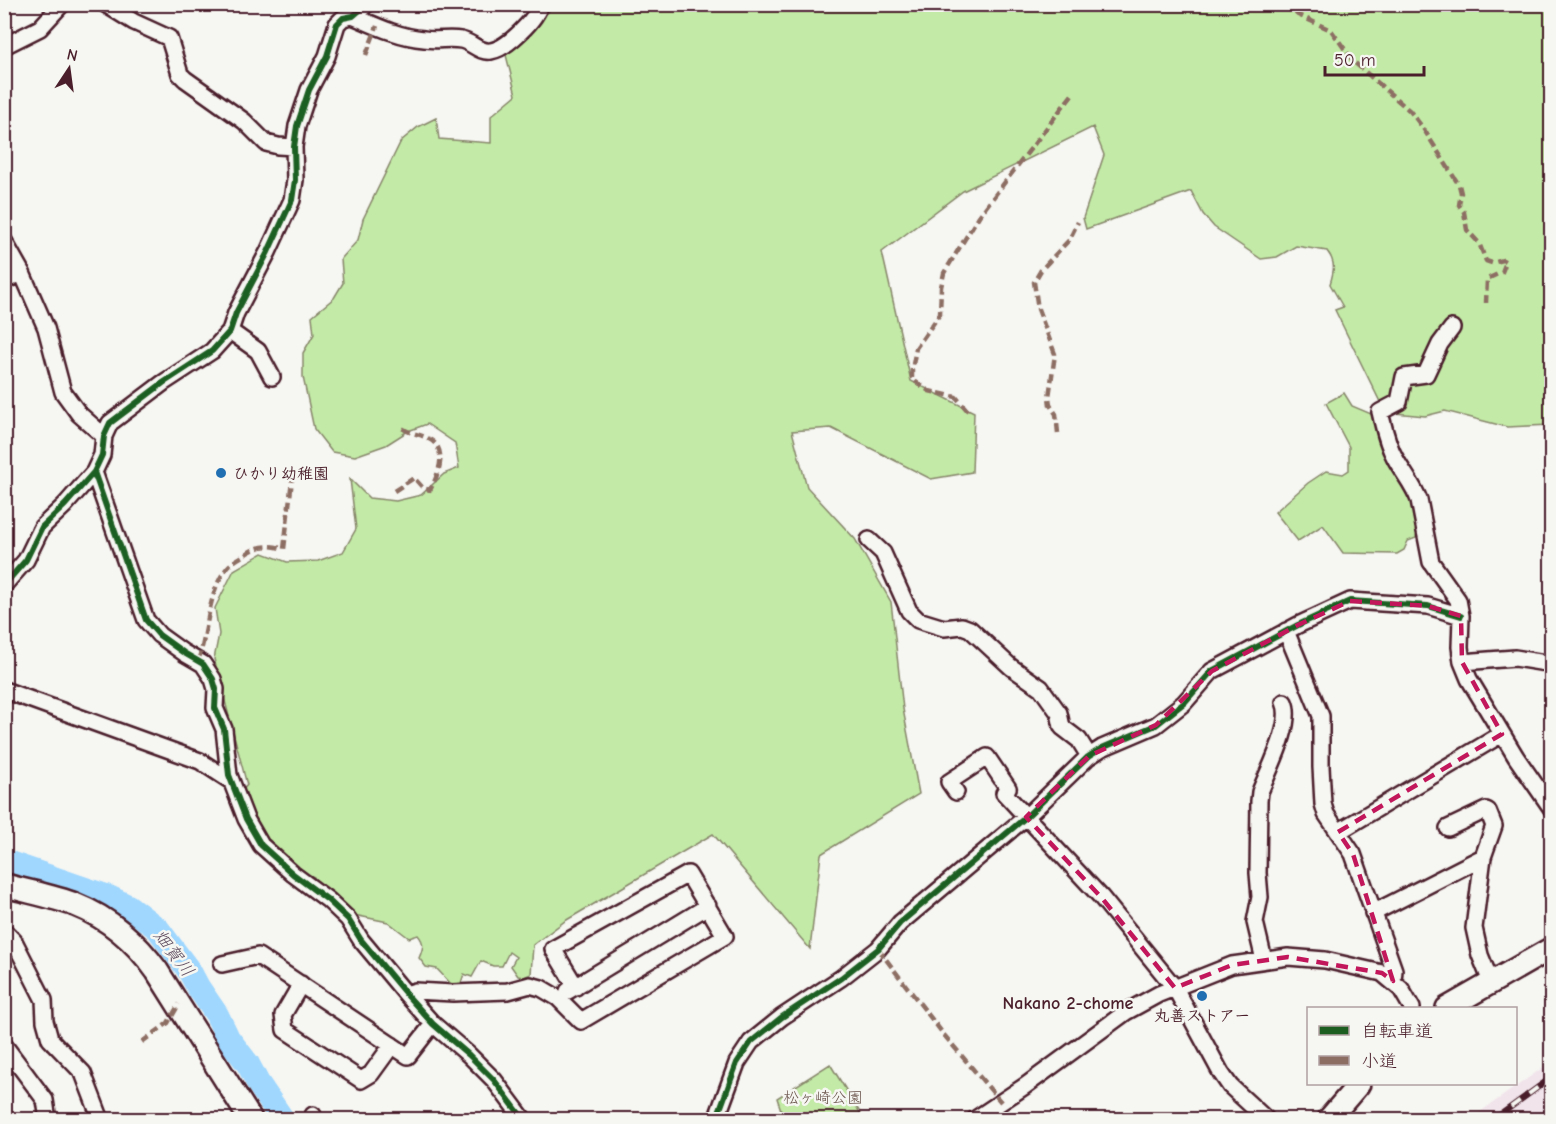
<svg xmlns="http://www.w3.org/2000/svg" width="1556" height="1124" font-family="'Comic Neue','Klee One',sans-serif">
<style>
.built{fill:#f1e4eb}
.green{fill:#c3eba7;stroke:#868569;stroke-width:1.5}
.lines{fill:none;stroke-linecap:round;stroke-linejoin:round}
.river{stroke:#9fd7fe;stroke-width:24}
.minor-casing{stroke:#4a1f2b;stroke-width:20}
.secondary-casing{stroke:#4a1f2b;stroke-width:26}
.primary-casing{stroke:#4a1f2b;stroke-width:27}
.minor{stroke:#f6f6f2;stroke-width:15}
.secondary{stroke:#f6f6f2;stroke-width:21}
.primary{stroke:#f6f6f2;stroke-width:22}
.rail-casing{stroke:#4a1f2b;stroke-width:6}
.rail{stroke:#f6f6f2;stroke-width:4;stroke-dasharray:11;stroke-linecap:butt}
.quiet{stroke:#8d6e63;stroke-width:4.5;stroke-dasharray:9 4.5;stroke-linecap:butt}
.cycleway-casing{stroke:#f6f6f2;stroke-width:10}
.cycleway{stroke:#1b5e20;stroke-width:6}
.marked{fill:none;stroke:#c2185b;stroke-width:4.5;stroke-dasharray:12 8;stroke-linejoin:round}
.poi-dot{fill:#1f6fb2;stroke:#f6f6f2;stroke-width:2}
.labels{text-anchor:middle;stroke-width:5;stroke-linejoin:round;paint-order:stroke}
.poi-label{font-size:16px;font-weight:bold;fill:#4a1f2b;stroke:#f6f6f2;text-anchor:start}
.park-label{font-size:16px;fill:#68524a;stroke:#f6f6f2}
.water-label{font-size:18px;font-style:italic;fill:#5f4d60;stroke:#f6f6f2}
.neighbourhood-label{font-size:18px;font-weight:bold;fill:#4a1f2b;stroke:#f6f6f2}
</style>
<rect width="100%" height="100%" fill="#f6f6f2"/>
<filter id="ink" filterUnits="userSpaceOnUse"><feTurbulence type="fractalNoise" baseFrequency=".0167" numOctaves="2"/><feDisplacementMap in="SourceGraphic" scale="12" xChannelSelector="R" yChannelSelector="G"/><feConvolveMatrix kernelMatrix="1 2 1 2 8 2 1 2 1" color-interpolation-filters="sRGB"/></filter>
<g filter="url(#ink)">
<path class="built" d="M1551 1062V1115L1546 1119H1470Z"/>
<path class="green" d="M555 5H1551V425L1507 427 1445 411 1425 416 1385 412 1335 310 1343 307 1330 284C1334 271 1336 262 1327 251L1296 246 1277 257 1261 259 1214 227 1203 214 1191 191 1086 229 1083 218 1104 155 1093 127 963 191 882 252 911 381 974 412 972 472 931 479 831 428 792 431 807 487 855 539 891 602 903 709 919 794 821 854 810 949 713 834 565 921 533 945 531 974 524 977 518 976 511 966 516 957 509 952 502 966H493L481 961 472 977 464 974 461 983 452 985 437 969 426 967 419 958C423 949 425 943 418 935L409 938 388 922 349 914 319 888 314 877 297 869 273 851 241 792 247 785 214 659 219 634 215 608 234 570 263 553 287 562 318 561 343 552 356 529 350 479 369 498 396 501 421 495 444 474 459 468 455 443 427 424 408 431 386 445 355 456 332 452 314 429 303 377V353L314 334 312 316 334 298 343 283 341 259 358 240 363 219 401 141 418 127 436 118 439 139 491 143V116L516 95 506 55Z
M1344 393 1352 406 1376 416 1413 496 1419 524 1416 538 1408 541 1404 550 1397 554 1343 553 1323 525 1298 541 1275 512 1308 483 1326 471 1343 474 1349 470V447L1326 403Z
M830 1064 864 1119H784L777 1098Z"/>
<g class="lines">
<path class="river" d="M4 861 109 897 128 906 158 929 190 972 198 987 217 1015 228 1038 248 1064 258 1083 283 1120"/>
<defs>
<path id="minor" d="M105 4 134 22 169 38 180 74 185 79 244 121 266 143 278 146 294 147
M353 16C376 26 399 37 424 39 436 41 449 38 461 40 472 42 479 53 491 51 506 49 537 19 540 4
M4 46 40 28 62 4
M4 241 22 273 46 328 63 392 79 414 104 436
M4 281 22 273
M1452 328 1440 344 1426 374 1404 377 1399 402 1380 412C1384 428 1387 444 1395 458 1403 473 1413 484 1419 500L1431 562 1458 600 1461 616 1460 647 1462 662 1469 679 1516 757 1552 809
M230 331 258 351 272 377
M94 472 146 620 159 635 184 653 203 664 213 679 216 689 215 708 224 729 229 775 246 819 261 845 293 874 328 900 348 919 361 940 406 994 433 1024 469 1055 494 1080 524 1120
M869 540 883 553 909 611 918 620 944 628 962 626 970 629 1011 667 1041 688 1059 713 1062 727 1079 740 1089 756
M4 585 26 560 42 527 65 505 94 472 102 455 104 436 110 423 163 383 212 351 230 331 236 313 268 252 292 200 295 180 294 147 297 126 309 90 327 56 337 24 343 18 353 16 367 4
M1286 631 1321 716V767L1323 804 1326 814 1353 854 1394 970 1393 981
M1462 662 1515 658 1552 664
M4 690 200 761 231 781
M956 792 949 782 987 757 1008 788 1004 793 1101 897 1175 988 1221 1073 1230 1086 1267 1120
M1448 828 1486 810 1488 811 1494 826 1483 857 1474 928 1480 955 1491 982
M1338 832 1502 734
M1373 913 1483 857
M4 931 14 941 44 1000 45 1021 50 1039 83 1073 101 1120
M1264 960 1255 922 1260 897 1258 873 1259 801 1260 792C1268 771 1294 723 1284 702
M222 964 258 956 408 1056 433 1024
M301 984 283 1015 285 1030 361 1080 371 1074 392 1045
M568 991 708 906
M406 994 415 991 453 993 508 991 530 985 541 988 558 998 581 1021 725 936 688 874 553 949 576 987
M4 1045 45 1100 48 1120
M313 1115V1120
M723 1120 719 1112 737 1063 751 1042 782 1017 841 978 878 949 900 923 1026 817 1088 757 1102 748 1156 725 1184 703 1212 671 1298 625 1350 601 1428 606 1461 616
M974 1120 1025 1086 1126 1012 1159 994 1232 965 1288 957 1325 960 1382 973 1401 989 1412 1008"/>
<path id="secondary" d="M1447 1008 1552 948
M1328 1120 1359 1084"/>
<path id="primary" d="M4 885C28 892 53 896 76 905 109 918 137 943 157 971L251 1120"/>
</defs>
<use href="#minor" class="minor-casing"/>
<use href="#secondary" class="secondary-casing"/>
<use href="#primary" class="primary-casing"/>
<use href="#minor" class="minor"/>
<use href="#secondary" class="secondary"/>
<use href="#primary" class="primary"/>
<defs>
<path id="rail" d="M1493 1120 1552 1077
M1537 1120 1552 1109"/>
</defs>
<use href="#rail" class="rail-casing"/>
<use href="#rail" class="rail"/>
<path class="quiet" d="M1285 4 1298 15 1331 30 1354 62 1410 111 1423 128 1459 185 1461 193 1459 205 1464 212 1467 230 1479 243 1486 261 1492 263 1503 260 1506 262 1502 272 1487 279 1486 303
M366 55 377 26
M968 411 956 397 929 391 916 382 912 378V370L916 348 940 314 941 287 944 273 979 216 1074 92
M1058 433 1056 414 1050 405 1049 397 1055 354 1038 309 1034 282 1041 270 1069 240 1078 222
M394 491 414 478 423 488 430 490C438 476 449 449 429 439 419 433 411 435 399 426
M198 661C208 633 208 590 227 568 232 561 242 557 249 552 261 545 272 545 284 549L293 471
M878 949 944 1035 1001 1102
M142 1042 168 1023 179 1004"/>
<defs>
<path id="cycleway" d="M94 472 146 620 159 635 184 653 203 664 213 679 216 689 215 708 224 729 229 775 246 819 261 845 293 874 328 900 348 919 361 940 406 994 433 1024 469 1055 494 1080 524 1120
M4 585 26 560 42 527 65 505 94 472 102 455 104 436 110 423 163 383 212 351 230 331 236 313 268 252 292 200 295 180 294 147 297 126 309 90 327 56 337 24 343 18 353 16 367 4
M723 1120 719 1112 737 1063 751 1042 782 1017 841 978 878 949 900 923 1026 817 1088 757 1102 748 1156 725 1184 703 1212 671 1298 625 1350 601 1428 606 1461 616"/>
</defs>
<use href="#cycleway" class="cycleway-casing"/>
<use href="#cycleway" class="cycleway"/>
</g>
</g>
<path class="marked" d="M1350 601 1428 606 1461 616 1462 662 1502 734 1338 832 1353 854 1393 981 1382 973 1288 957 1232 965 1175 988 1101 897 1026 817 1089 756 1156 725 1212 671 1298 625Z"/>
<g class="poi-dot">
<circle cx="221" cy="473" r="6"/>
<circle cx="1202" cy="996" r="6"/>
</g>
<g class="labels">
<g class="poi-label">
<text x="233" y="479">ひかり幼稚園</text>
<text x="1202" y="1021" text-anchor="middle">丸善ストアー</text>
</g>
<g class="park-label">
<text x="823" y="1103">松ヶ崎公園</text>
</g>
<g class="water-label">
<text transform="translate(174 953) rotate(53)" y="6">畑賀川</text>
</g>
<g class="neighbourhood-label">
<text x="1068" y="1009">Nakano 2-chome</text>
</g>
</g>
<rect width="1556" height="1124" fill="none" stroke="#f6f6f2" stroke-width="24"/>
<rect x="12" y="12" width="1532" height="1100" fill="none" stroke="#4a1f2b" stroke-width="2" filter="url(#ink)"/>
<rect x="1307" y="1007" width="210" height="78" fill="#f6f6f2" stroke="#b1a0a2" stroke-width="1.5"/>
<rect x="1319" y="1026" width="30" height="9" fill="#1b5e20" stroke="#b1a0a2" stroke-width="1.5"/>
<text x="1361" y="1037" font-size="18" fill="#4a1f2b">自転車道</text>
<rect x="1319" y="1056" width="30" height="9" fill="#8d6e63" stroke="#b1a0a2" stroke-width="1.5"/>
<text x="1361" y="1067" font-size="18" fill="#4a1f2b">小道</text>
<g transform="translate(69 69) rotate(13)" stroke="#f6f6f2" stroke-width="4.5" paint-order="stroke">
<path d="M0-4.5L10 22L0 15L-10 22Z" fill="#4a1f2b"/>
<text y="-9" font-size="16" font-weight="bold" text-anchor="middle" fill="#4a1f2b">N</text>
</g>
<path d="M1325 66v9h99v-9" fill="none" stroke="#4a1f2b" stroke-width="3"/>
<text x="1334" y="66" font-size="18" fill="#4a1f2b" stroke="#f6f6f2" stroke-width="4.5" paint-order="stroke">50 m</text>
</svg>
